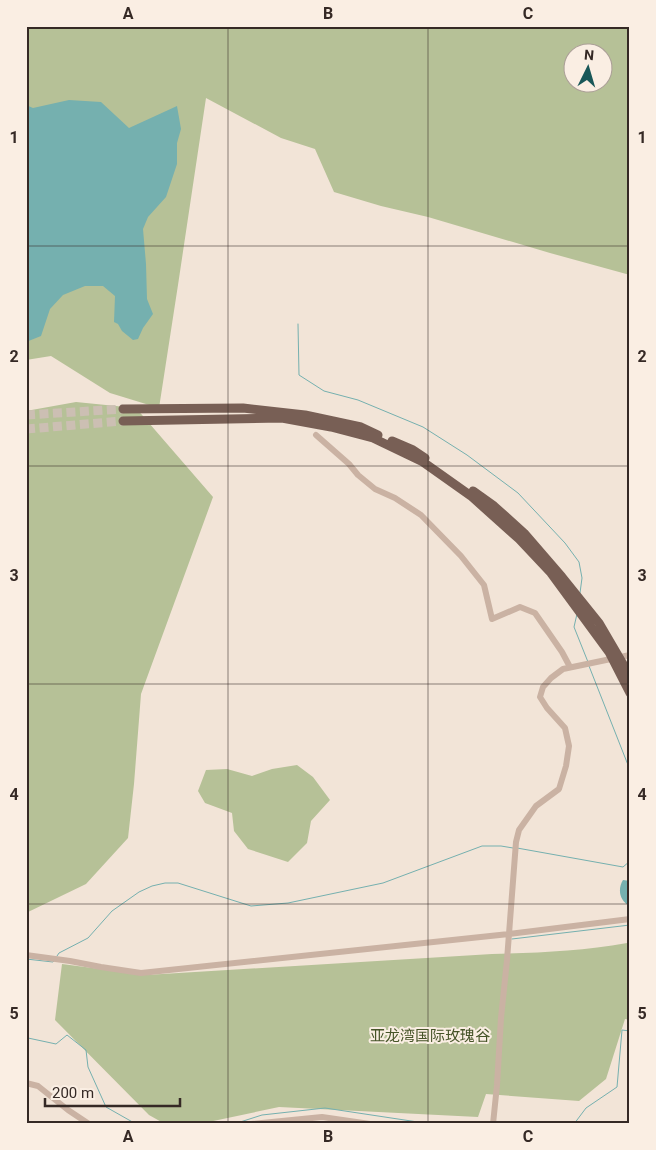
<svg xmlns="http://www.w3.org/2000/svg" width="656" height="1150" font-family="Roboto,'Noto Sans SC',sans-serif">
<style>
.green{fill:#b6c197;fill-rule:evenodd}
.water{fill:#75b0af}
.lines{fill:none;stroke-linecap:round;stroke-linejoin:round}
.stream{stroke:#75b0af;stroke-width:1}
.major-tunnel{stroke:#ccbfb3;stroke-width:9;stroke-dasharray:9 4.5;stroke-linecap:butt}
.minor{stroke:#cab2a3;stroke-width:6}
.major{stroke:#785f55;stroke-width:9}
.grid{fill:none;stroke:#352925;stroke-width:1;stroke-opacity:0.55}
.labels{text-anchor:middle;stroke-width:4;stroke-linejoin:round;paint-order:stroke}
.park-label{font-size:15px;fill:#465428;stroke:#faeee3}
.neatline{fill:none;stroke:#352925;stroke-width:2}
.grid-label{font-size:16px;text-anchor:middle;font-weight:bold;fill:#352925}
</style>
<rect width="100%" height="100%" fill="#f2e4d7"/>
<path class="green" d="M26 26H630V275L550 253 428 217 381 206 334 192 315 149 281 138 206 98 178 285 159 408 110 393 51 356 26 360ZM574 52H604V82H574Z
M76 402 136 408 213 497 141 694 134 784 128 838 86 884 26 913V411Z
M297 765 313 777 330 800 311 821 307 843 288 862 248 849 234 831 232 813 205 803 198 791 206 770 227 769 252 776 272 769Z
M627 943 630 944V1020L625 1019 606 1079 579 1101 486 1094 478 1117 279 1107 199 1124H165L149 1115 55 1020 62 964 146 975 492 954C537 953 582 951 627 943Z"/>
<path class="water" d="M69 100 101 102 129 128 177 106 181 129 177 143V164L166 197 148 217 143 229 146 264 147 299 153 314 143 328 138 339 133 340 122 331 118 324 114 322 115 296 103 286H85L63 295 50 309 41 336 26 342V105L33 108Z
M623 880 630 881V906C620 901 617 890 623 880Z"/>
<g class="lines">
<path class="stream" d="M298 324 299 375 324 391 358 400 423 427 467 455 518 493 565 543 579 562 582 578 580 593
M577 614 574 627 588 662
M589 666 630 770
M517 848 623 867 630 861
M512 939 630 925
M57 956 59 953 88 938 112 911 139 892 152 886 165 883H178L251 906 288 903 383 883 482 846H501L513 848
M26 959 53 962 54 961
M26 1039 28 1038 56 1044 67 1035 86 1050 88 1067 106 1107 136 1124
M234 1124 262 1115 325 1108 431 1124
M574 1124 586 1108 617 1087 622 1030 630 1031"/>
<path class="major-tunnel" d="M26 415 123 409
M26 429 123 421"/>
<path class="minor" d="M316 435 349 464 358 475 375 489 395 498 421 515 461 556 484 585 492 619 520 607 535 613 562 652 570 667
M26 955 70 961 101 967 141 973 509 934 630 919
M26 1083 38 1086 68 1110 89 1124
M251 1124 322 1117 370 1124
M493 1124 497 1085 501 1018 507 960 516 842 519 830 536 806 559 789 566 766 569 746 565 728 547 708 540 697 543 687 551 678 563 669 630 655"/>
<path class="major" d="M123 409 243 408 305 415 361 427 378 435
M123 421 282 418 331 427 373 438 423 462 471 496 519 539 551 573 609 652 630 693
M392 441 413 450 425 458
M473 491 494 506 524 533 562 577 599 623 630 676"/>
</g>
<path class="grid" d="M228 26V1124M428 26V1124M26 246H630M26 466H630M26 684H630M26 904H630"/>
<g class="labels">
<g class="park-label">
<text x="430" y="1041">亚龙湾国际玫瑰谷</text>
</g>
</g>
<rect width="656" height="1150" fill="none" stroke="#faeee3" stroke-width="55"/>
<g transform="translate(588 68) rotate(5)"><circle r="24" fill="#faeee3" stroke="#ab9f97"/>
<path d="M0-4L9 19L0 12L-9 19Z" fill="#195758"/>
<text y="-8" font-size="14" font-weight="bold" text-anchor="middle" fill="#352925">N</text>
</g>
<path d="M45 1098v8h135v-8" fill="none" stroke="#352925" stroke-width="2.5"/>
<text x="52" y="1098" font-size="15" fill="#352925" stroke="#faeee3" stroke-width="4" paint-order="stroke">200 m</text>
<rect x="28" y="28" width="600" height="1094" class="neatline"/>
<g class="grid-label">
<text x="128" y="19">A</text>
<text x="328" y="19">B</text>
<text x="528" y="19">C</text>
<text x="14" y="143">1</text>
<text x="642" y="143">1</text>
<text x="14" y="362">2</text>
<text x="642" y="362">2</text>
<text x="14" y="581">3</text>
<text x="642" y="581">3</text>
<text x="14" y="800">4</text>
<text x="642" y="800">4</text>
<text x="14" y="1019">5</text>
<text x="642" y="1019">5</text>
<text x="128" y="1142">A</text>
<text x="328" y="1142">B</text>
<text x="528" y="1142">C</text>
</g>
</svg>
